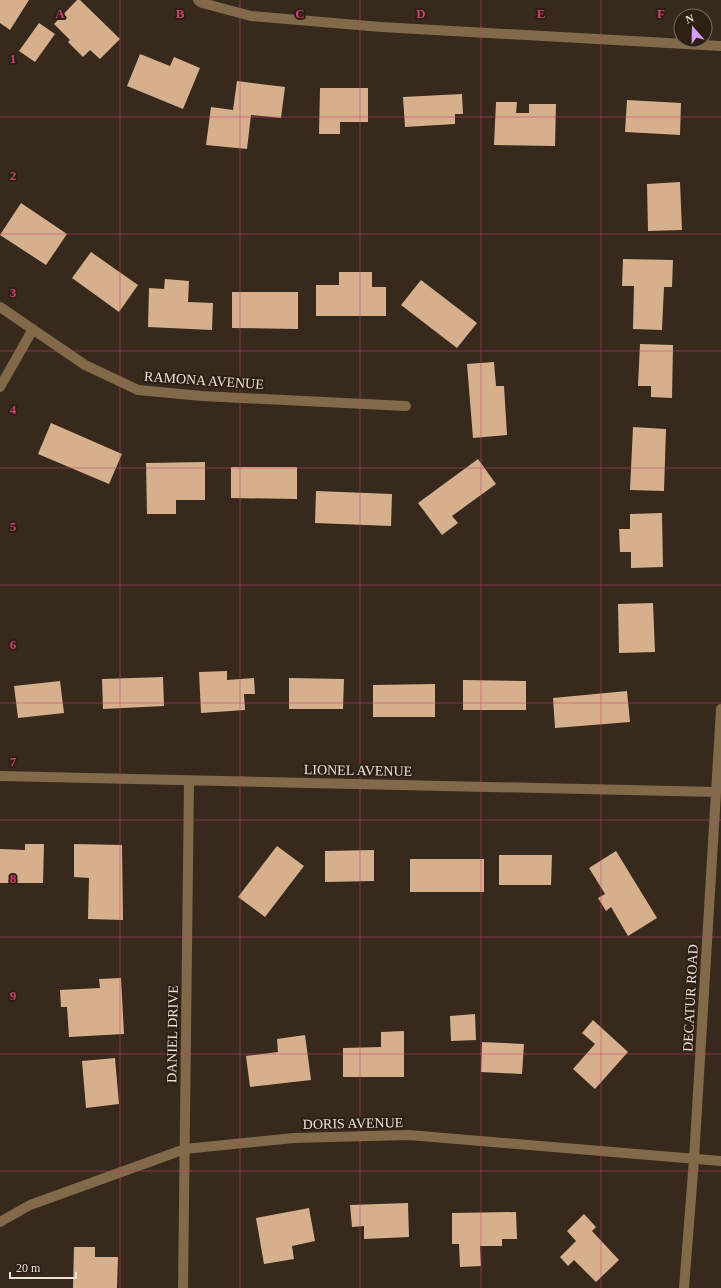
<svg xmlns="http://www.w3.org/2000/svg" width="721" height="1288" font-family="'Times New Roman',serif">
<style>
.building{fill:#d6b08c}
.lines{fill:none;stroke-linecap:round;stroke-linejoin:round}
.minor{stroke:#826949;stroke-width:10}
.grid{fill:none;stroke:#ca4174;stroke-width:1;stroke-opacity:0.55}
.labels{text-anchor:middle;stroke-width:4;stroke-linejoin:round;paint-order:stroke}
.street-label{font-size:14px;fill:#ece3da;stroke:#2d1f12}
.grid-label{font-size:13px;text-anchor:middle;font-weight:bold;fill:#ca4174;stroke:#2d1f12;stroke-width:4;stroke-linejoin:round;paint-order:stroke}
</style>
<rect width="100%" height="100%" fill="#37291b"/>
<path class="building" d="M0 0H29L10 30 0 23Z
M77 0H80L120 39 100 59 90 50 83 57 68 42 70 40 54 24Z
M39 23 55 34 35 62 19 51Z
M140 54 170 66 174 57 200 68 183 109 127 86Z
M237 81 285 87 281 118 251 115 247 149 206 145 211 107 233 110Z
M320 88H368V122H340V134H319Z
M462 94 463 114H455V124L405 127 403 97Z
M627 100 681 103 680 135 625 132Z
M496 102H517L516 113H529V104H556L555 146 494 145Z
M680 182 682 230 648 231 647 184Z
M21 203 67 234 46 265 0 235Z
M91 252 138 285 119 312 72 278Z
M623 259 673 260 672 287H664L662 330 633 329 634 286H622Z
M339 272H372V287H386V316H316V285H339Z
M165 279 189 281 188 302 213 303 212 330 148 327 149 288 164 289Z
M421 280 477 323 457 348 401 305Z
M232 292H298V329L232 328Z
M640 344 673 345 672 398 651 397V386H638Z
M494 362 496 386H504L507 435 473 438 467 364Z
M51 423 122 454 109 484 38 454Z
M633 427 666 429 664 491 630 490Z
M478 459 496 484 452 516 458 523 442 535 418 503Z
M205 462V500H176V514H147L146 463Z
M231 467H297V499L231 498Z
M316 491 392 494 391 526 315 523Z
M662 513 663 567 631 568V552H620L619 529H630V514Z
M653 603 655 652 619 653 618 604Z
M227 671V680L254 678 255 694H244L245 710 201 713 199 672Z
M163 677 164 706 103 709 102 679Z
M289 678 344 679 343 709H289Z
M463 680 526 681V710H463Z
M60 681 64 713 18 718 14 686Z
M435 684V717H373V685Z
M627 691 630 722 555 728 553 698Z
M25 844H44L43 883H0V849L25 850Z
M74 844 122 845 123 920 88 919 89 878 74 877Z
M277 846 304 866 265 917 238 897Z
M374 850V881L325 882V851Z
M616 851 657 918 628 936 611 907 606 911 598 898 605 894 589 868Z
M499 855H552L551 885H499Z
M410 859H484V892H410Z
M121 978 124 1034 69 1037 67 1007H61L60 990 100 988 99 979Z
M475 1014 476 1040 451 1041 450 1016Z
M593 1020 628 1052 595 1089 573 1069 595 1044 582 1033Z
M404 1031V1077H343V1048L381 1047V1032Z
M305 1035 311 1080 250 1087 246 1056 278 1052 277 1039Z
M482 1042 524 1044 522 1074 481 1072Z
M115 1058 119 1104 86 1108 82 1061Z
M408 1203 409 1237 364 1239V1226L352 1227 350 1205Z
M309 1208 315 1241 292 1246 294 1259 264 1264 256 1218Z
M516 1212 517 1239H502V1246H480L481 1266 460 1267 459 1244H452V1213Z
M584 1214 596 1227 592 1231 619 1260 596 1282 574 1260 568 1266 560 1257 576 1241 567 1231Z
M74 1247H95V1257H118L117 1288H73Z"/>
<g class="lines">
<path class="minor" d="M198 0 202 3 251 16 381 27 721 46
M0 307 85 365 138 390 202 396 406 406
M0 387 33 329
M0 776 716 792
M0 1222 30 1205 185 1149 294 1138 409 1135 721 1161
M183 1288 189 781
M684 1288 694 1159 721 709"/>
</g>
<path class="grid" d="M120 0V1288M240 0V1288M360 0V1288M481 0V1288M601 0V1288M0 117H721M0 234H721M0 351H721M0 468H721M0 585H721M0 703H721M0 820H721M0 937H721M0 1054H721M0 1171H721"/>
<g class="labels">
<g class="street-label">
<text transform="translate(204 380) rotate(4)" y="5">RAMONA AVENUE</text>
<text transform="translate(358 770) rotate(1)" y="5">LIONEL AVENUE</text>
<text transform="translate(690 998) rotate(-87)" y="5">DECATUR ROAD</text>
<text transform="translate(172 1034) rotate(-89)" y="5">DANIEL DRIVE</text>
<text transform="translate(353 1123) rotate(-1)" y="5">DORIS AVENUE</text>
</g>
</g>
<g class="grid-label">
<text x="60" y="18">A</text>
<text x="180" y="18">B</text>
<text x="300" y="18">C</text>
<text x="421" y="18">D</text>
<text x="541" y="18">E</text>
<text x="661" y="18">F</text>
<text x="13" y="63">1</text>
<text x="13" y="180">2</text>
<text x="13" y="297">3</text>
<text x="13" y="414">4</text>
<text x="13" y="531">5</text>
<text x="13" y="649">6</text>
<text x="13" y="766">7</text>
<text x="13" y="883">8</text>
<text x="13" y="1000">9</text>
</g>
<g transform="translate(693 28) rotate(340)"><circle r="19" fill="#2d1f12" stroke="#796d62"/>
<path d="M0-3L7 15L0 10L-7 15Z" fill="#d39cfd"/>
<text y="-6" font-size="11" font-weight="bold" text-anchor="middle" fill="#ece3da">N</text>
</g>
<path d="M10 1272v6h66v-6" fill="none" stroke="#ece3da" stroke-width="2"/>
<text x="16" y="1272" font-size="12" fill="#ece3da" stroke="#2d1f12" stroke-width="3" paint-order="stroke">20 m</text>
</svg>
